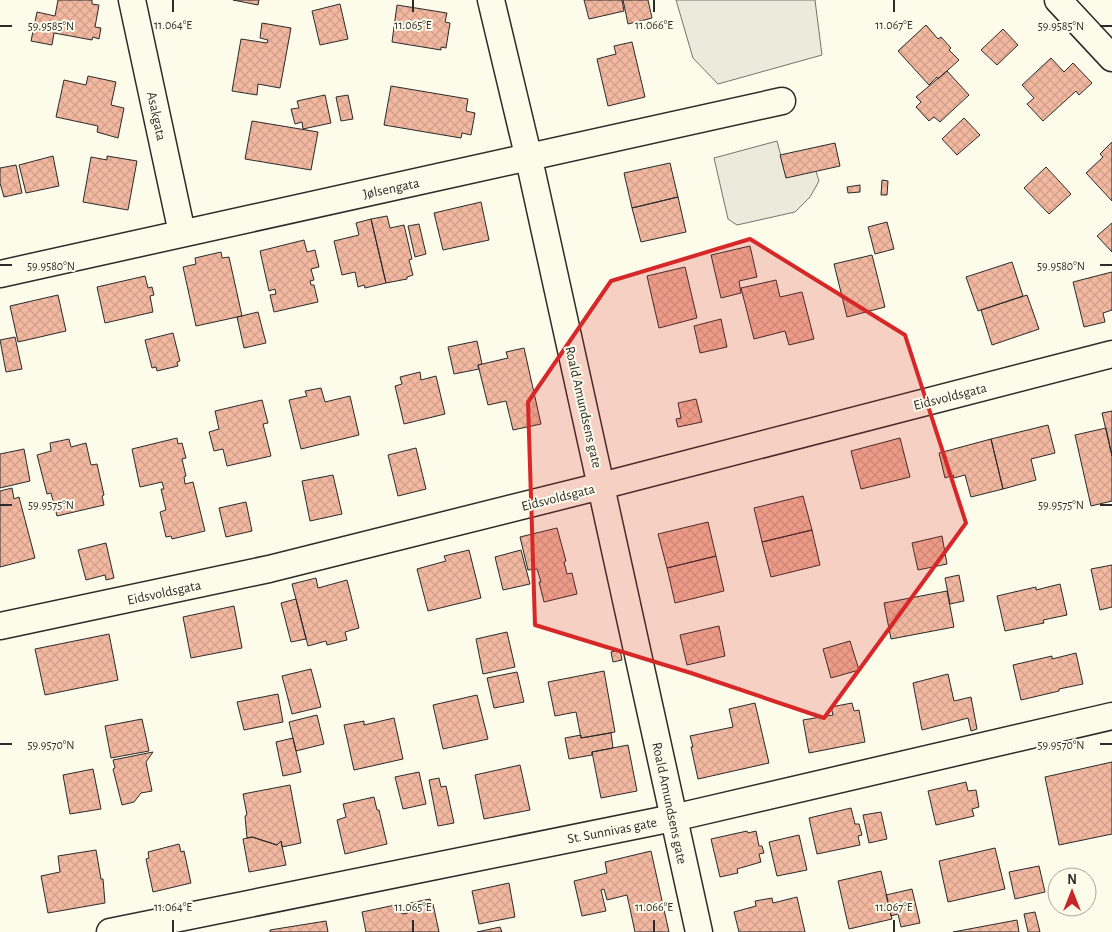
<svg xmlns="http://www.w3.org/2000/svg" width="1112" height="932" font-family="'Alegreya Sans',sans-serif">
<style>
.green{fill:#ecebdb;stroke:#74746e}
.building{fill:url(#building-cross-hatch);stroke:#2b2b2b}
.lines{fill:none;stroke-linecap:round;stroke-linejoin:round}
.street-casing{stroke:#2b2b2b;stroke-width:29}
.street{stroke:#fdfbea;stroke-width:26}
.marked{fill:#d62828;fill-opacity:0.2;stroke:#d62828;stroke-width:4;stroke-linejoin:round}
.ticks{fill:none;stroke:#2b2b2b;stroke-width:2}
.labels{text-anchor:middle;stroke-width:4;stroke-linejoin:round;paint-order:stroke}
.street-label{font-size:14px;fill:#2b2b2b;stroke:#fdfbea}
.ticks-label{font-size:12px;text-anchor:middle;fill:#2b2b2b;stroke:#fdfbea;stroke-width:4;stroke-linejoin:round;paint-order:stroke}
</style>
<defs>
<pattern id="building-cross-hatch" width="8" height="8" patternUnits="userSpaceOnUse" patternTransform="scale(1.25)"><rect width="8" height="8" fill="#f2b8a0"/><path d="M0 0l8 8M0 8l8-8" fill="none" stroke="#d09e8a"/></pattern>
</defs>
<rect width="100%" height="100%" fill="#fdfbea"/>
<path class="green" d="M676 0H815L822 55 718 84 693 58Z
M777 141 786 175 815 168 819 181 810 197 795 212 737 225 728 219 714 158Z"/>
<path class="building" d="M58 0H92V4L99 5 95 27 101 28 99 39 93 37 92 40 54 33 52 45 31 41 37 12 55 16Z
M233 0H259L258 5Z
M584 0H622L624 11 589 19Z
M623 0H648L652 18 628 24Z
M340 4 348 39 320 45 312 11Z
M397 5 447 13 445 22 450 23 446 48 441 47V50L392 42Z
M262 23 291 28 280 88 258 84 257 95 232 91 241 39 267 43 268 40 260 38Z
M926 25 938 39 941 37 951 48 949 50 959 60 938 79 937 77 929 85 898 51Z
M1003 29 1018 45 997 65 981 50Z
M632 42 645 97 608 106 597 59 616 54 614 46Z
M1051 58 1064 72 1073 63 1092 83 1079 95 1076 91 1043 121 1027 104 1034 98 1022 85Z
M947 71 969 95 940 122 934 117 929 121 916 107 921 102 916 97Z
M88 76 116 82 111 105 124 108 118 138 97 132 98 126 56 117 64 80 86 85Z
M391 86 468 99 466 111 475 113 471 135 462 133 461 138 384 125Z
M325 95 331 123 303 129 302 122 295 124 291 109 299 108 297 101Z
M348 95 353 119 341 121 336 97Z
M964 118 980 135 957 155 942 139Z
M252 121 318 132 311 170 245 159Z
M1112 142V201L1086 173 1103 157 1100 154Z
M835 143 840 166 786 178 780 155Z
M53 156 59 186 26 193 19 165Z
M107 156 137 161 128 210 83 202 91 157 107 160Z
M670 163 678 197 632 208 624 173Z
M16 165 22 193 4 197 0 183V168Z
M1046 167 1071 194 1049 214 1024 188Z
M882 180 888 181 887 195H881Z
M860 185V192L848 193 847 187Z
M678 197 686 232 641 242 632 208Z
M481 202 489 240 443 250 434 213Z
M387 216 390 228 404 225 412 259 409 260 413 275 407 277V279L386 283 371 219Z
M371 219 386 283 365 288 364 285 358 287 355 272 342 275 334 241 359 235 356 223Z
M887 222 894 249 875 254 868 227Z
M1112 223V252L1097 236Z
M419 224 426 254 415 257 408 226Z
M304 240 307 252 315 250 319 267 311 269 314 280 310 281 311 285H314L318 302 274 312 270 295 276 294 275 289 269 291 260 251Z
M750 246 757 277 739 281 741 293 721 298 711 255Z
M221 252 222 258 229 257 242 316 196 326 183 267 196 264 195 258Z
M872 255 885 307 847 317 834 264Z
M1012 262 1023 296 978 311 966 277Z
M685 267 697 318 659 328 647 276Z
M1112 272V310L1103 313 1105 322 1084 327 1073 282Z
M145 276 148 288 152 287 154 295 150 296 153 312 105 323 97 287Z
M776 280 780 297 802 292 814 339 789 345 785 331 754 339 741 288Z
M58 295 66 331 18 342 10 306Z
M1027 295 1039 329 992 345 981 310Z
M258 312 266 343 244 348 237 317Z
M721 319 727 347 700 353 694 326Z
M173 333 180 361 177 362 178 366 157 371 156 367 152 368 145 340Z
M15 337 22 369 6 372 0 340Z
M477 341 482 364 478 365 479 369 454 374 448 347Z
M524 348 541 424 513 430 506 401 488 405 478 365 508 358 506 352Z
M420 372 421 380 436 376 445 414 404 424 395 386 402 384 400 377Z
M321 388 325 402 350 396 359 435 301 449 289 400 307 396 305 391Z
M696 399 702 422 678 427 676 419 681 418 678 403Z
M262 400 268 423 263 424 271 456 227 466 223 449 214 451 209 432 219 429 215 411Z
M1112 411V456L1102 413Z
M1048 425 1055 453 1031 459 1036 480 1003 489 991 439Z
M1106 428 1112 456V501L1091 506 1075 435Z
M177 438 178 444 182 443 186 458 182 459 186 476 184 477 185 484 193 482 205 531 172 539 171 536 166 537 160 512 166 510 161 489H164L162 482 140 487 132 449Z
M900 438 910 477 861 489 851 451Z
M69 439 71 447 86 443 91 465 97 464 104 495 102 496 104 505 57 516 51 493 47 494 37 455 51 451 50 443Z
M991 439 1003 489 971 497 965 475 954 478 953 475 945 478 939 453Z
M416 448 426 489 398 496 388 455Z
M24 449 30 481 0 488V454Z
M333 475 342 514 310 521 302 481Z
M12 488 14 499 19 497 35 558 0 567V491Z
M803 496 812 530 762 542 754 508Z
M246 502 252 531 226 537 219 508Z
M708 522 716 556 667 568 658 534Z
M557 528 566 561 564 562 567 574 572 573 577 594 544 602 539 582H541L537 569 528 570 520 537Z
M812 530 820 565 771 577 762 542Z
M942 536 947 564 918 570 912 543Z
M106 543 114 578 106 580 105 575 86 580 78 550Z
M469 550 481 598 428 611 417 569 446 561 444 556Z
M521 550 530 584 503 590 495 557Z
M716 556 724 591 675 603 667 568Z
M1112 565V607L1100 610 1091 569Z
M959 575 964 601 950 604 945 578Z
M316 578 318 588 347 580 359 628 345 632 347 640 327 645 326 641 308 646 292 584Z
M1060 584 1067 615 1043 620 1044 623 1005 631 997 596 1036 587V590Z
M947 591 954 627 891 639 884 603Z
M296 599 306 639 291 642 281 603Z
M234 606 242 648 191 658 183 617Z
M719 626 725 656 687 665 680 635Z
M507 632 515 667 483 674 476 639Z
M109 634 118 680 45 695 35 649Z
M850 641 859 670 831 678 823 649Z
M620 650 622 660 613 662 611 652Z
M1076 653 1083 684 1059 689V691L1021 700 1013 665 1052 656V659Z
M311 669 321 707 292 714 282 676Z
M604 671 615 732 581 738 576 712 555 716 548 682Z
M517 672 524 702 494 708 487 678Z
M948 674 954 701 971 697 977 729 971 731 968 718 922 730 913 683Z
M278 694 283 722 244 730 237 702Z
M477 695 488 739 443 749 433 705Z
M755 703 769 763 698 779 691 747H693L690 736 733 727 729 709Z
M852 703 854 711 859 710 865 742 809 753 803 720 833 715 831 707Z
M317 715 324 744 296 751 289 722Z
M394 718 403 759 354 770 344 725 364 721V725Z
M142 719 149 751 111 758 105 726Z
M611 733 613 748 592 752V755L569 759 565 738 581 735V738Z
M293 738 301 772 283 776 276 742Z
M628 745 637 791 601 798 592 752Z
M153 752 146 762 152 791 141 793 134 802 122 805 113 769 115 768 113 760Z
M1112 762V834L1059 845 1045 777Z
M520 765 530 810 484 819 475 775Z
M93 769 101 809 70 814 63 775Z
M419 772 426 804 403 809 395 777Z
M439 778 441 787 446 786 454 823 438 826 429 780Z
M966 782 968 791 976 790 979 807 972 809 974 816 936 825 928 791Z
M290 785 301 843 282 847 281 841 277 845 252 837 247 838 245 816 247 815 243 794Z
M374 797 377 810H379L387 844 345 854 337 820 346 817 343 804Z
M851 808 855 824H859L862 835 858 836 860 845 817 854 809 818Z
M881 812 887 839 869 843 863 815Z
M747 831 748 833 756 831 759 846H762L764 853 759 854 761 862 737 869 738 873 720 877 711 839Z
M799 835 807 870 777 876 769 842Z
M252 837 277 845 281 841 286 865 249 872 243 839Z
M179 844 181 852 184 851 191 883 153 892 146 859 149 858 148 852Z
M995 848 1005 889 948 902 939 861Z
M96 850 101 879H103L105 903 48 913 41 876 60 872 58 856Z
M651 851 669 932H635L627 895 607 900 604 889 601 890 606 911 582 916 574 881 607 873 605 862Z
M1039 866 1045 892 1015 899 1009 872Z
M881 871 892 919 849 929 838 881Z
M509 883 515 917 479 924 472 891Z
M912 889 920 923 901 927 898 914 891 916 886 895Z
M797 897 805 932H739L734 912 756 906 755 901 772 898 773 903Z
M430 899 431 905 433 904 439 932H366L362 912 400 904 402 914 408 913 407 910 412 909 410 903Z
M1035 912 1040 932H1028L1024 914Z
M1017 920 1019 932H953Z
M326 921 328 932H270V930Z
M500 927 502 932H477Z"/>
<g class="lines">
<defs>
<path id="street" d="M132 0 182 233
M491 0 529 159 699 932
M1058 0 1112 58
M0 274C260 215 521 160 782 101
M0 626 269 569 601 486 1112 354
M110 932 673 818 1112 716"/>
</defs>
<use href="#street" class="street-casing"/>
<use href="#street" class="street"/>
</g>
<path class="marked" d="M750 239 905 335 966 523 824 718 691 673 535 625 528 402 611 281Z"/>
<path class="ticks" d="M173 0V12M413 0V12M654 0V12M894 0V12M0 26H12M1100 26H1112M0 265H12M1100 265H1112M0 505H12M1100 505H1112M0 744H12M1100 744H1112M173 920V932M413 920V932M654 920V932M894 920V932"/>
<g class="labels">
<g class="street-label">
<text transform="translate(157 116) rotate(78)" y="5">Asakgata</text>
<text transform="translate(391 188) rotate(-12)" y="5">Jølsengata</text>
<text transform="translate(950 396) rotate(-14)" y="5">Eidsvoldsgata</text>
<text transform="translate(584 407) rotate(77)" y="5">Roald Amundsens gate</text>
<text transform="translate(558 497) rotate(-14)" y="5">Eidsvoldsgata</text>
<text transform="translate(164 592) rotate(-12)" y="5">Eidsvoldsgata</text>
<text transform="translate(670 803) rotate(78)" y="5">Roald Amundsens gate</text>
<text transform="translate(612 830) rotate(-11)" y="5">St. Sunnivas gate</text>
</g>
</g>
<g class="ticks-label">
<text x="173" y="29">11.064°E</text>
<text x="413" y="29">11.065°E</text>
<text x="654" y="29">11.066°E</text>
<text x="894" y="29">11.067°E</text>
<text x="51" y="30">59.9585°N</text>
<text x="1061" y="30">59.9585°N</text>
<text x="51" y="270">59.9580°N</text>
<text x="1061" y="270">59.9580°N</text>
<text x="51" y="509">59.9575°N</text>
<text x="1061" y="509">59.9575°N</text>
<text x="51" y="749">59.9570°N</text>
<text x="1061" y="749">59.9570°N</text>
<text x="173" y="911">11.064°E</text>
<text x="413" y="911">11.065°E</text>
<text x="654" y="911">11.066°E</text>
<text x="894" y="911">11.067°E</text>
</g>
<g transform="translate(1072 892)"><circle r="24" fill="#fdfbea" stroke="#a9a89e"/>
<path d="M0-4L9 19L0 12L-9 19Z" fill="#c62828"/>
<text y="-8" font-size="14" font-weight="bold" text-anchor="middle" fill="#2b2b2b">N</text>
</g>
</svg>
